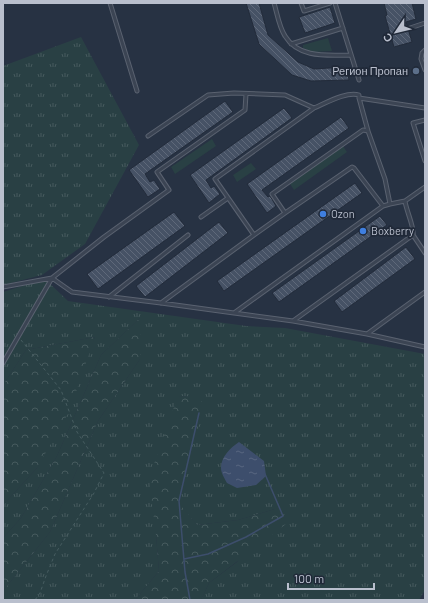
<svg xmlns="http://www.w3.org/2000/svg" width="428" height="603" font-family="Barlow,sans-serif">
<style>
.grass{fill:url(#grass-tufts)}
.forest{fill:url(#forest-crowns)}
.green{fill:#294044}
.water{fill:url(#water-ripples)}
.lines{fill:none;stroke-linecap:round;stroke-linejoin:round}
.stream{stroke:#3d4e6c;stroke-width:1.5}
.building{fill:url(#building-back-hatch);stroke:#222b3a}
.lane-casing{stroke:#5a6270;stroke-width:5}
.path{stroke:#475d61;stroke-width:1;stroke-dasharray:3 3;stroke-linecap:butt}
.lane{stroke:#3b4453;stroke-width:3}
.service-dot{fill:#5c6f8a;stroke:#202938;stroke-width:1.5}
.shop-dot{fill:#3f7fe0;stroke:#202938;stroke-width:1.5}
.labels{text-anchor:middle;stroke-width:3.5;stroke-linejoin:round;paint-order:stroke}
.poi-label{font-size:11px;fill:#b9bfcd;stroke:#202938;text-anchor:start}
</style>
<defs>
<pattern id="grass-tufts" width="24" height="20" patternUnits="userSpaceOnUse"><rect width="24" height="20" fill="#294044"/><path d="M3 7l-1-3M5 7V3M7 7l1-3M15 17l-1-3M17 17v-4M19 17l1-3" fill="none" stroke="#465a5e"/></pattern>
<pattern id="forest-crowns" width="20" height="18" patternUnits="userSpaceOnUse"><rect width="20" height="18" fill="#294044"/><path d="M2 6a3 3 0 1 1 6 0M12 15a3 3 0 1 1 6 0" fill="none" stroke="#465a5e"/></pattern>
<pattern id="water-ripples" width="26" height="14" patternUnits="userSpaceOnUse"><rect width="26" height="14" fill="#3d4e6c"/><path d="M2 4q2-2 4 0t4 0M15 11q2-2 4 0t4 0" fill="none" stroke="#576680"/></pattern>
<pattern id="building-back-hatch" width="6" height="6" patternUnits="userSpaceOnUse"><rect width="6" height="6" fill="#465265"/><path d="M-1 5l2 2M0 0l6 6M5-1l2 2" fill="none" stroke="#5f697a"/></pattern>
</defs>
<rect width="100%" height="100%" fill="#273243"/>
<path class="grass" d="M81 37 139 145 85 244 42 275 3 285V66Z
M45 279 68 301 246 326 285 328 425 354V590L419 600H201L209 583 237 562 275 509 238 520 197 525 179 504 202 398 179 396 156 535 159 571 135 600H3V591L50 532 98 421 140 359V318L101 355 57 456 21 518 3 538V505L37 468 95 337 26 350 3 385V292Z"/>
<path class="forest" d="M141 317 140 359 98 421 50 532 3 591V538L21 518 57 456 101 355Z
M95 337 69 412 37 468 3 505V385L26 350Z
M178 396 202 397V415L185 474 179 503 197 525 238 520 275 509 290 521 209 583 201 600H135L159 571 156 535 149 478Z"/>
<path class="green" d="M328 38 332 51 312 52 303 48V45Z
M212 139 216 146 175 174 171 167Z
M343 146 347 152 294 190 290 184Z
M251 163 256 169 237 182 233 175Z"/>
<path class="water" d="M239 442 264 461 266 476 256 485 237 488 227 483C225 479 221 473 221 468 221 457 230 448 239 442Z"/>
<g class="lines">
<path class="stream" d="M184 559 208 554 246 537 283 516 265 474
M190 600 185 572 179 501 199 413"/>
</g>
<path class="building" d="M246 3H259L268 35 298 62 314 69 344 67 345 75H348L349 80 311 81 292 75 259 44Z
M384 3H412L416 19 406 22 412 42 394 47 385 16 387 15Z
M330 7 335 23 305 33 299 17Z
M225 101 233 112 145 174 150 182 154 180 160 189 148 197 129 170Z
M284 108 292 118 206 180 211 188 214 186 220 194 209 203 190 175Z
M341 117 349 128 262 190 268 197 270 196 276 206 267 213 247 184Z
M355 183 362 193 224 291 217 281Z
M174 212 185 226 98 289 87 274Z
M380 216 387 225 279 302 272 293Z
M219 222 228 233 145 297 136 286Z
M406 247 415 259 342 312 334 301Z"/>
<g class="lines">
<defs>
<path id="lane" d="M110 3 137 91
M274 3C277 13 279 27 285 36 299 59 328 55 351 55
M301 3 304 11 330 3
M335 3 359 80
M410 28 425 23
M291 44 343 28
M425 50 422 53 421 59 425 70
M314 108 215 179 254 235 285 213 272 194 363 130 368 131 385 179 390 204 405 201 425 187
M425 120 413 123 425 161
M368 131 359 98 425 108
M148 136 208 95 234 93 285 95 314 108C326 103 347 91 359 95V98
M383 206 234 313 293 321 413 235C415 229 406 210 405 201
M285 213 352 167 354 168 383 206 390 204
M201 217 228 198
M413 235 425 253
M3 287 52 278 72 292 161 303 234 313
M109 297 188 235
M161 303 254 235
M293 321 367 334 425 292
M367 334 425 347
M3 363 52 278 104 237 169 190 157 172 245 110 246 94"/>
</defs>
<use href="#lane" class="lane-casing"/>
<path class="path" d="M21 340 61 390 77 432 104 473 94 493 55 554 46 576 40 593 35 600"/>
<use href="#lane" class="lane"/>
</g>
<circle class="service-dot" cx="416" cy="71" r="4"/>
<g class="shop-dot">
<circle cx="323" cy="214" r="4"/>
<circle cx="363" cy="231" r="4"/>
</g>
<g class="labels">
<g class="poi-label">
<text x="408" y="75" text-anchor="end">Регион Пропан</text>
<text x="331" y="218">Ozon</text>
<text x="371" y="235">Boxberry</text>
</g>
</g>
<rect width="428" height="603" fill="none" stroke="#b9bfcd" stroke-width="8"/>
<g transform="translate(396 32) rotate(235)" stroke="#202938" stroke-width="3" paint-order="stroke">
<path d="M0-3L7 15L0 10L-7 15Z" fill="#b9bfcd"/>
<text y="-6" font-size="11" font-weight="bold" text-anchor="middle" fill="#b9bfcd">С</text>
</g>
<path d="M288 583v6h86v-6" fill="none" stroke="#b9bfcd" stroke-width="2"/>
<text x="294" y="583" font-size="12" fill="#b9bfcd" stroke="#202938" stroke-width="3" paint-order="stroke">100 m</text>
</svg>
